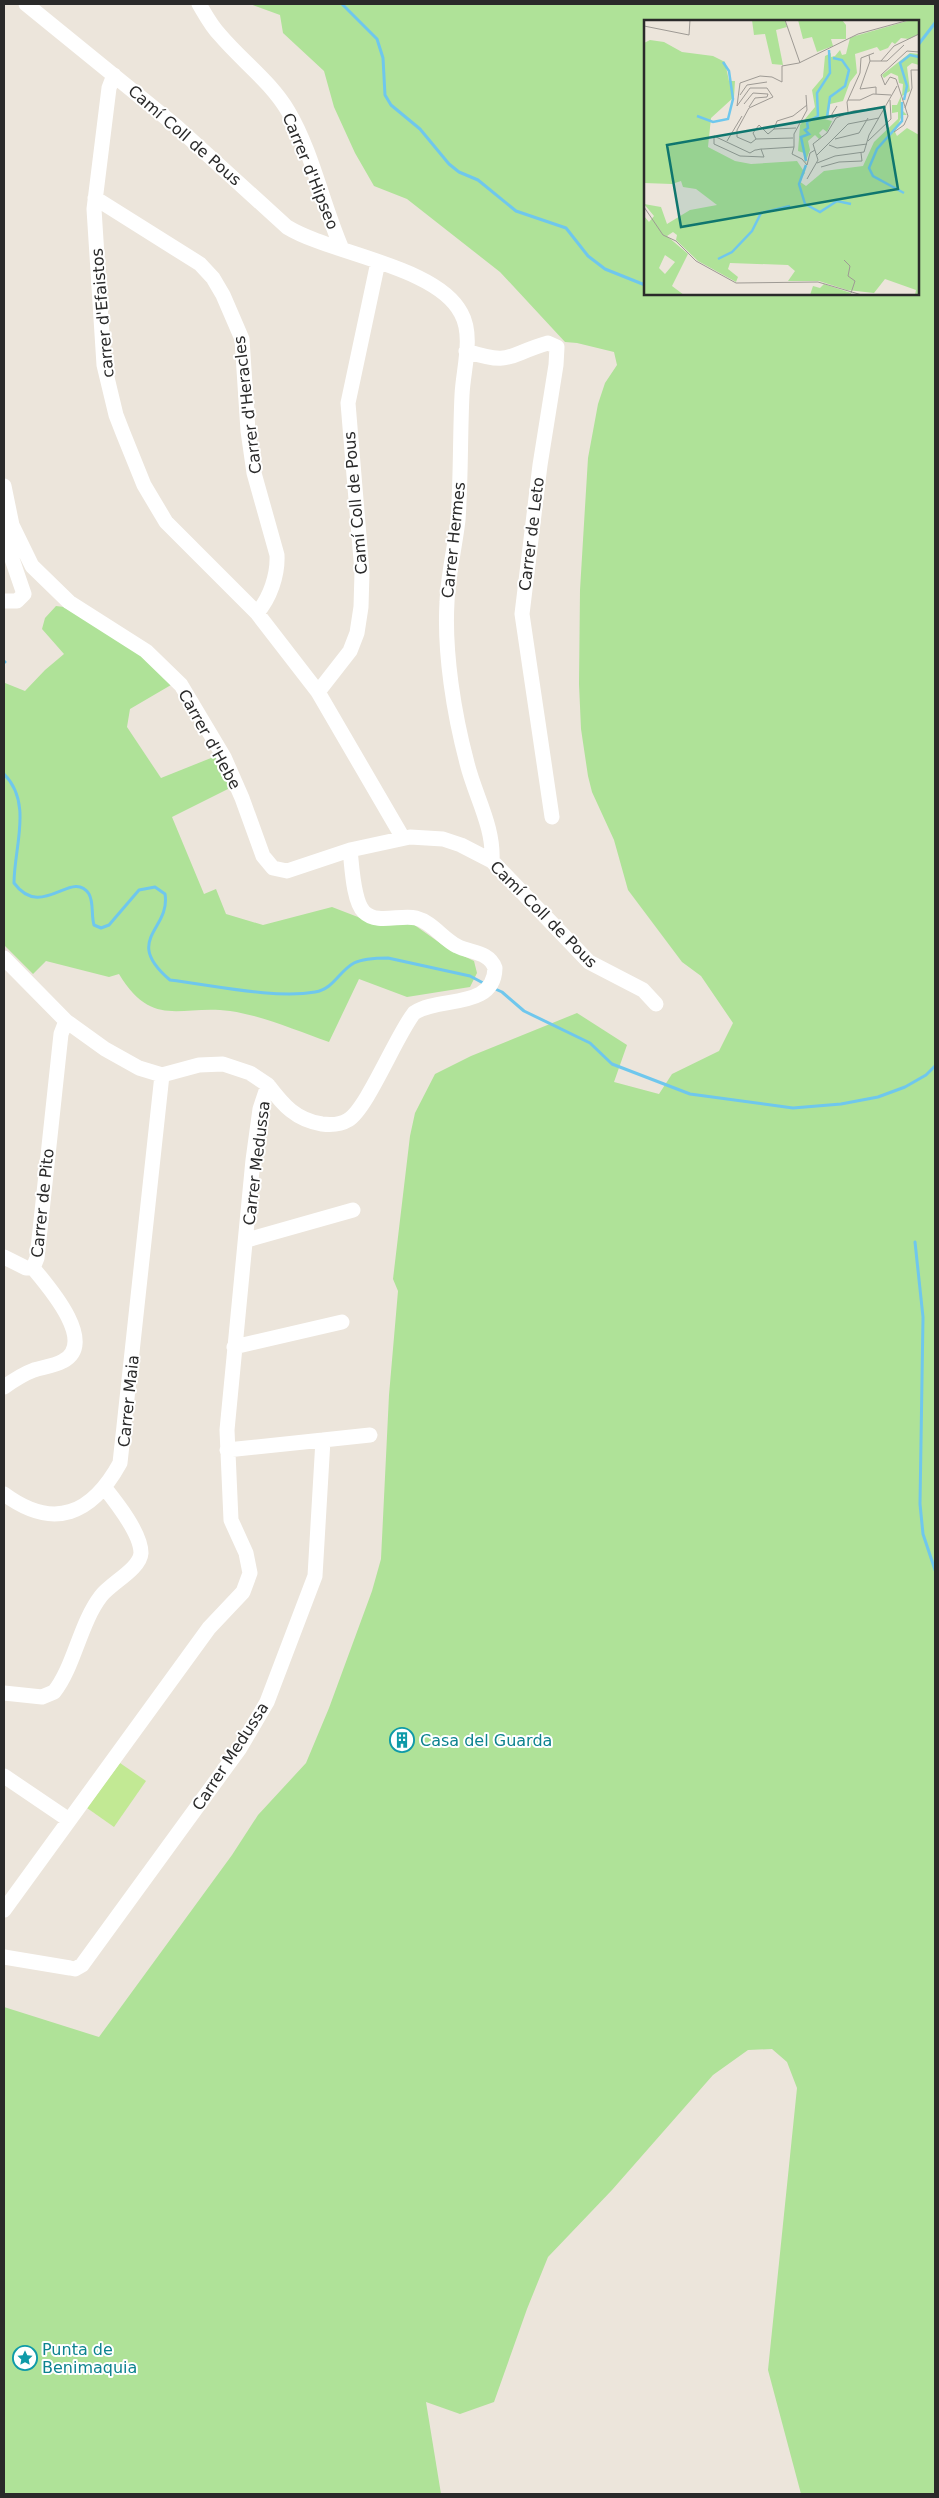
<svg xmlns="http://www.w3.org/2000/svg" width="939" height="2498" font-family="'DejaVu Sans',sans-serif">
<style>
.green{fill:#afe298;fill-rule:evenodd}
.pitch{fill:#c2e994}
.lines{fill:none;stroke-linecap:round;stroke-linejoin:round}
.stream{stroke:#6fc7ed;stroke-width:3}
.minor{stroke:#fff;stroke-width:15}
.labels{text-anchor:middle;stroke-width:4;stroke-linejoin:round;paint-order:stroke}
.street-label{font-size:16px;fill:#2a2a2a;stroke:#fff}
.culture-label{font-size:16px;fill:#0d838f;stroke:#fff;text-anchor:start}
.inset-river{fill:none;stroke:#6fc7ed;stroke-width:2.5}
.inset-road{fill:none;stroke:#9e9a94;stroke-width:1}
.view{fill:#0f766e;fill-opacity:0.15;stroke:#0f766e;stroke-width:2.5}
.inset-edge{fill:none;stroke:#2a2a2a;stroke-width:2.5}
</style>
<rect width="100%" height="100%" fill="#ece5db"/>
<path class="green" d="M250 4H935V2494H801L768 2370 797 2088 787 2062 772 2049 748 2050 713 2075 612 2190 548 2257 527 2309 494 2402 460 2414 426 2402 441 2494H4V2007L99 2037 232 1855 258 1815 306 1763 329 1708 372 1591 381 1559 389 1395 398 1291 393 1279 410 1136 415 1113 435 1074 471 1056 577 1013 627 1045 614 1082 659 1094 672 1074 719 1051 733 1023 701 976 682 962 628 890 614 840 592 792 588 776 581 729 579 684 580 590 585 507 588 458 598 404 605 383 617 365 614 352 577 343 565 342 500 272 407 199 374 186 355 153 334 107 324 71 283 33 280 15ZM645 21H918V294H645Z
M56 606 64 607 143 656 171 685 130 709 127 727 161 778 216 756 232 787 172 817 204 894 216 889 226 914 263 925 332 907 376 924H413L447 948 474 961 477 973 470 987 407 997 359 979 329 1042C297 1031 264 1016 230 1011 181 1004 153 1030 119 974L109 977 46 961 33 974 4 945V678L5 683 25 691 45 670 64 654 42 629 45 618Z"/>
<path class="pitch" d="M120 1763 146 1781 114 1827 87 1808Z"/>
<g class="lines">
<path class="stream" d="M342 4 377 39 383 58 385 95 391 105 420 129 449 164 459 172 478 180 516 211 566 228 588 256 605 269 645 285
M918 45 935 23
M4 661 5 662
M4 774C33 803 14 847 14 883 42 921 72 868 89 894 94 903 91 915 94 925L101 928 109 925 139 890 155 887 165 894C171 930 122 939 170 980 213 985 274 999 315 992 334 989 339 971 354 963 364 958 378 958 388 958L470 976 485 984
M493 988 502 992 524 1011 590 1043 612 1064 690 1094 793 1108 841 1104 878 1097 905 1087 926 1075 935 1066
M915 1242 923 1317 920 1504 923 1534 935 1570"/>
<path class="minor" d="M26 4 176 126 287 227C331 254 437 266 461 313 474 336 463 370 462 395 460 436 461 478 458 520 455 547 448 574 447 602 444 653 454 714 467 763 475 796 494 826 492 861
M199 4C205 14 211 26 220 35 242 61 271 82 288 111 312 151 323 206 342 249
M114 75 109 88 94 209 104 365 116 415 123 433 144 485 166 522 257 613 318 692 403 838
M95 198 200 264 213 278 223 295 242 339 248 431 254 473 277 555C278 575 270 598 257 613
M466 351C513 366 506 355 548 343L557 347 556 365 540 465 522 614 552 817
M4 486 12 525 32 566 69 602 146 651 181 685 224 757 242 798 263 856 273 868 287 871 350 850 410 837 443 839 461 845 492 861 589 962 643 990 656 1004
M4 601H17L24 594 12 559V529
M318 692 350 651 357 633 361 607 362 572 348 403 378 262
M4 958 66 1021 105 1049 139 1068 162 1075 199 1065 223 1064 250 1073 268 1085
M247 1240 353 1210
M4 1257 26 1268H33
M33 1268 37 1258 61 1034 66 1021
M234 1347 342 1322
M4 1387C14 1380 23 1374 34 1370 44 1367 54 1366 63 1361 98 1343 48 1286 33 1268
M323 1440 370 1435
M4 1494C54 1531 92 1514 120 1463L162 1075
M4 1693 42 1697 54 1692C74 1667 80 1623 101 1596 111 1583 140 1569 141 1553 141 1533 116 1502 104 1487
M4 1776 69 1820
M4 1910 209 1628 243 1592 250 1573 246 1553 231 1520 227 1430 253 1160 260 1109 268 1085C283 1105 296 1120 322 1124 330 1125 340 1125 348 1120 367 1109 396 1036 414 1013 439 996 494 1010 495 968 489 951 470 953 457 946 443 939 432 922 416 918 401 914 377 925 364 912 353 901 352 866 350 850
M4 1957 70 1968 75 1969 82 1965 240 1748 267 1702 315 1576 323 1440 227 1450"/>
</g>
<defs>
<symbol id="building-ring" viewBox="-11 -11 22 22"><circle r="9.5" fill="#fff" stroke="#0f9aa8" stroke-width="1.5"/><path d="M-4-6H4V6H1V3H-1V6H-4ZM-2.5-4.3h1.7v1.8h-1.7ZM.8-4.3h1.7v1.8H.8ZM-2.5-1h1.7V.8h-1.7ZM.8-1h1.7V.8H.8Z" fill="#0f9aa8"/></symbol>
<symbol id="sight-ring" viewBox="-11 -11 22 22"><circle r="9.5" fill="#fff" stroke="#0f9aa8" stroke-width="1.5"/><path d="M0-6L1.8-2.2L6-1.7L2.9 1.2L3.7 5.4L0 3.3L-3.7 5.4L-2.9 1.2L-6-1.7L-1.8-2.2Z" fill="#0f9aa8"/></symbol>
</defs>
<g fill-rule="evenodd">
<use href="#building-ring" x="388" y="1726" width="28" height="28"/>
<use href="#sight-ring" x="11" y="2344" width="28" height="28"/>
</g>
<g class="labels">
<g class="street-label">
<text transform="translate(185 135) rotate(41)" y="6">Camí Coll de Pous</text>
<text transform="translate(311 171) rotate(68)" y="6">Carrer d'Hipseo</text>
<text transform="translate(102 313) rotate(-95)" y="6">carrer d'Efaistos</text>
<text transform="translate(247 405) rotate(-97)" y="6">Carrer d'Heracles</text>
<text transform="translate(355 503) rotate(-95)" y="6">Camí Coll de Pous</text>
<text transform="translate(531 534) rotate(-83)" y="6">Carrer de Leto</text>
<text transform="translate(453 540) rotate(-84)" y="6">Carrer Hermes</text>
<text transform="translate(210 739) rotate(61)" y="6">Carrer d'Hebe</text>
<text transform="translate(544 914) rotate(45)" y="6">Camí Coll de Pous</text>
<text transform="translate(256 1163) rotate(-83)" y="6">Carrer Medussa</text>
<text transform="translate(42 1203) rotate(-84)" y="6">Carrer de Pito</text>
<text transform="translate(128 1401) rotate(-84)" y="6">Carrer Maia</text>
<text transform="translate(230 1756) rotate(-57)" y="6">Carrer Medussa</text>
</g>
<g class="culture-label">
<text x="420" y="1746">Casa del Guarda</text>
<text x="42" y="2355">Punta de<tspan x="42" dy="18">Benimaquia</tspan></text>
</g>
</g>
<g transform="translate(644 20)">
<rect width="275" height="275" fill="#ece5db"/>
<path d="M108 0H141L143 7 132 10 139 45 128 44 121 14 110 15ZM154 0H198L202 5V19H187L189 26 173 32 168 17 159 19ZM267 0H275V14L265 19 257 18 251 24 248 22 244 28 236 31 233 27 211 34 213 53 206 62 199 81 186 84 184 98 180 99 188 101 183 112 179 109 175 113 178 117 175 119 171 115 164 121 166 130 161 143 160 133 154 131 156 105 171 87 168 70 179 57 181 36 187 33V37L191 36 196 30 198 35 202 34 206 18 211 16ZM6 20 20 22 38 32 69 36 81 42 85 61H91L90 77 67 98 64 127 91 141 107 144 153 141 161 153 155 161 162 166 180 151 219 146 230 122 254 99V92L248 93V85H253L257 76V89L263 95H258L251 112 253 116 263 108 275 115V275H271L272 270 241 259 230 273 203 270 175 261H144L151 251 144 245 86 243 84 249 94 257 92 262 54 241 32 220 33 215 29 212 23 216 44 234 28 266 40 275H0V196L5 202 10 196 0 184 17 187 23 204 46 190 73 185 52 169 39 167 37 161 28 164 0 163V23ZM21 235 31 242 21 254 15 248ZM266 33 275 34V45L268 43 263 47 266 71 258 76 259 64 255 63 254 56 247 53 240 58 238 55ZM180 264 207 273V275H166L169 266 176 268Z" fill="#afe298" fill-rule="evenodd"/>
<path class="inset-river" d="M260 80 263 66 256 43 266 35 275 37M258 82V101L233 129 225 148 229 156 260 173M53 96 69 102 84 99 89 79 85 51 79 42M183 97 186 77 201 66 205 50 198 40 189 38M162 141 157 117 165 114 161 110 164 108 163 102 174 96 173 73 186 53 185 30M162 145 155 164 161 184 176 192 193 181 207 184M74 239 88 232 108 211 117 193 146 186"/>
<path class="inset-road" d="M141 0 156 43M0 6 45 15 46 0M225 35 226 41H237L250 26 275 14M226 41 216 69 232 67V74M237 41H243L260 25M96 75 103 65 123 62M204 80H216L229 74 247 75M100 84 109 73 124 74 123 77 111 78 105 87M261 88 268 68 267 50H275M204 92 203 82 216 53 217 38 230 33M192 96 188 98V94L193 86M264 96 252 59 246 57 241 65 237 55 263 31 275 32M130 109 133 101 149 96 163 85M250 112 260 105 264 96M149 118 112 119 107 123 93 117V110L105 88 129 77 123 68H106L93 86 96 63 116 56 128 57 138 62V46L155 43 214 14 265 0M112 119 109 113 115 105 124 114 130 109 152 108M191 119 215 113 224 98M83 121 98 96M224 121 247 99 246 80M185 125 193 128 223 124M150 127V114L163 90 162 75M117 129 120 137 96 136 70 124V116L106 133 111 130H112L117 129H119L150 127 148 134 158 139 163 145 166 133 171 130M173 135 204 104 235 98M173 143 191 136 220 132 225 115 253 66M177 147 195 142 218 141 217 133M163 159 174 140 169 124 183 113 192 98 209 91 242 87M0 187 19 215 32 221 52 241 92 263 174 262 218 275M200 240 206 246 204 256 211 261 207 273"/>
<path class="view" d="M240 87 254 169 37 207 23 125Z"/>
<rect width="275" height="275" class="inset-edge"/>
</g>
<rect width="939" height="2498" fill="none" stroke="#2a2a2a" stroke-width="10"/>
</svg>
